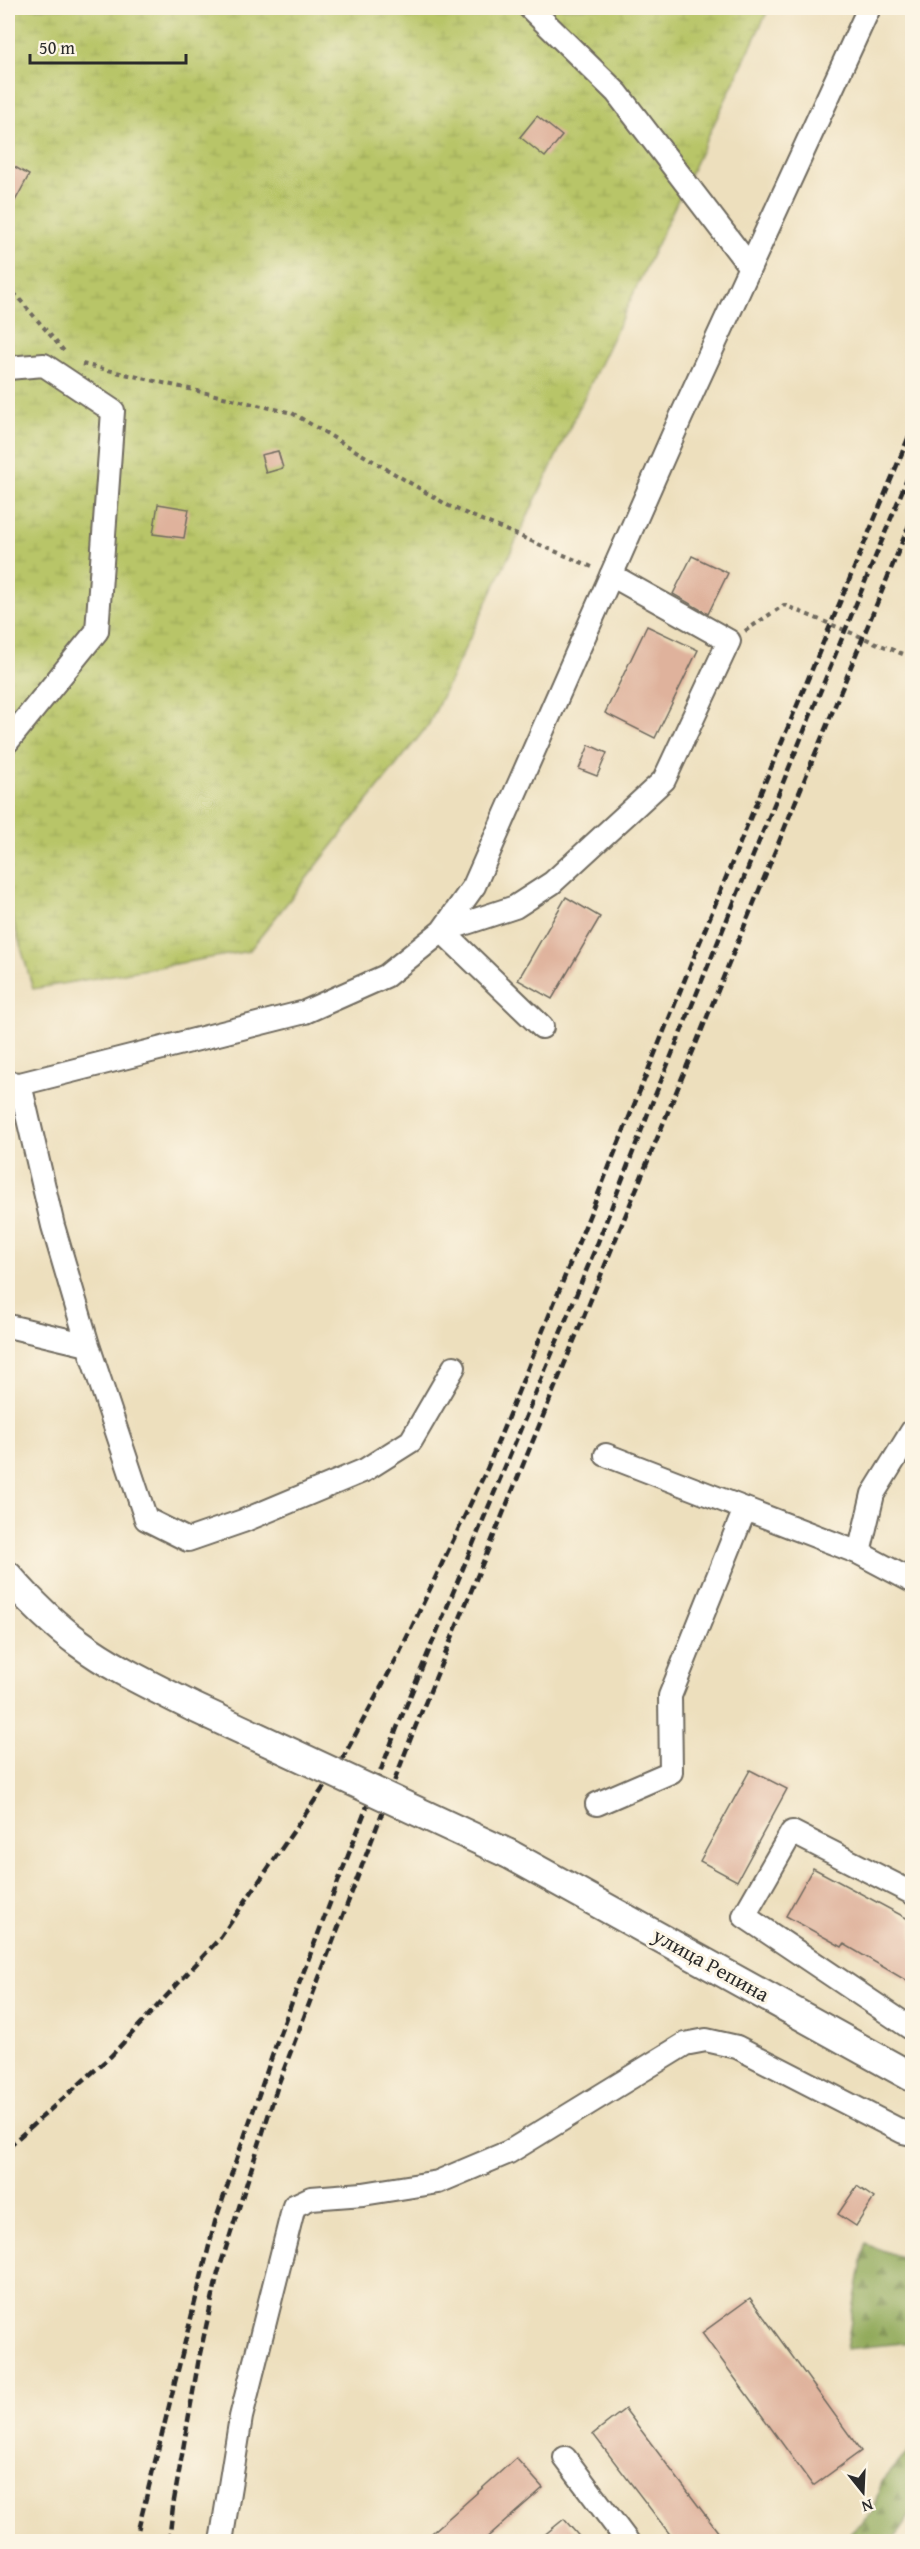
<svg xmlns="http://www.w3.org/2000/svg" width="920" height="2549" font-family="'Gentium Book Plus',serif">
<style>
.forest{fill:url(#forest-firs);stroke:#5e6a44;stroke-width:1.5}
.wetland{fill:url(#wetland-marsh);stroke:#727849;stroke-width:1.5}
.building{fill:#dfb29c}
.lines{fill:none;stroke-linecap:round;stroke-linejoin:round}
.minor-casing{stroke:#6f6a5e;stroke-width:26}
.major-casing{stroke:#6f6a5e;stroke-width:32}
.path{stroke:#6f6a5e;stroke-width:4;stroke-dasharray:4.5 4.5;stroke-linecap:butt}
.minor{stroke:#fff;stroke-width:22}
.major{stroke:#fff;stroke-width:28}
.rail{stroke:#2b2b2b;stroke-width:4.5;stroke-dasharray:9 4.5;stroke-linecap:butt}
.major-bridge-casing{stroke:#6f6a5e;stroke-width:32;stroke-linecap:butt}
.major-bridge{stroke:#fff;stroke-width:28}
.labels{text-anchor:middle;stroke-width:6;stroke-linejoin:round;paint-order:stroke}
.street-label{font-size:21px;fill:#2b2b2b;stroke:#fcf5e5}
</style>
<defs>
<pattern id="forest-firs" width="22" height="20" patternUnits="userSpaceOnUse" patternTransform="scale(1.5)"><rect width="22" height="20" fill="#92aa5c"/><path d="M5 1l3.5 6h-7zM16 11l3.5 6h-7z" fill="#778b4c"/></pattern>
<pattern id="wetland-marsh" width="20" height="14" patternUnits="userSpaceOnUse" patternTransform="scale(1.5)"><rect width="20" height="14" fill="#b8c567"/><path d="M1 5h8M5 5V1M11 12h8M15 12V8" fill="none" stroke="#9ea95a"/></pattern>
</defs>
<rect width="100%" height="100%" fill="#fcf5e5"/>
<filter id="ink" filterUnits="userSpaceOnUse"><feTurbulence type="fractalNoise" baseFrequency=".0167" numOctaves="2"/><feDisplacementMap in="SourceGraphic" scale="12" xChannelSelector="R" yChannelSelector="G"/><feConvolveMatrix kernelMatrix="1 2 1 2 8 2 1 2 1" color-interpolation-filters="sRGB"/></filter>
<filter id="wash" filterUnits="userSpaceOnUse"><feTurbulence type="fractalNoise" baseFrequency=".008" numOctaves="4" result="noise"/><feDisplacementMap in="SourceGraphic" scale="24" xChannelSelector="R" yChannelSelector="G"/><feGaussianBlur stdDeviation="1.35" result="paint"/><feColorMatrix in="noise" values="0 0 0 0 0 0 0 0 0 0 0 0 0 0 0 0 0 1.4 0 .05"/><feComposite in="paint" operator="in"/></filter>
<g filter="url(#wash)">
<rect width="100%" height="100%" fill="#eddfbd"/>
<path class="forest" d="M865 2244 912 2261V2342L846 2349Z
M912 2447V2512L894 2541H841L871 2515 882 2482Z"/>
<path class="wetland" d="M8 8H769L429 724 249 951 33 989 8 903Z"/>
<g id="blocks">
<path class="building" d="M537 116 562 136 545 157 520 137Z
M8 163 29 175 8 214Z
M278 451 283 468 266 473 261 455Z
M158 504 189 509 184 538 153 534Z
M692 556 728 573 708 614 673 594Z
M647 626 698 650 655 738 605 713Z
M589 745 607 753 597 776 579 769Z
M566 897 600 917 552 999 518 980Z
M750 1770 787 1789 737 1881 700 1861Z
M813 1868 912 1921V1984L844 1944 842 1947 786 1916Z
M857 2186 874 2198 856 2226 838 2214Z
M750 2298 861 2451 813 2486 702 2333Z
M625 2409 725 2541H675L593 2434Z
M516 2458 543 2488 483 2541H423Z
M564 2519 583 2541H537Z"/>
</g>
</g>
<g filter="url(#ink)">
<use href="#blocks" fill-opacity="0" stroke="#6f6a5e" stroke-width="1.5"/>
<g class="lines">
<defs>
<path id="minor" d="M530 8 617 93 750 267
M8 368 44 365 113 411 97 631 8 741
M542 1027 442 931 515 907 552 883 664 780 729 641 611 575
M8 1083 20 1084 305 1012 386 976 442 931 474 886 681 417 869 8
M20 1084 53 1226 88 1345
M8 1326 88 1345 146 1519 188 1540 243 1521 365 1470 411 1441 454 1367
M912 1431 873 1494 859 1553 912 1581
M606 1455 859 1553
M597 1804 671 1772 670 1696 745 1509
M912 1893 792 1832 744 1916 912 2029
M565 2458 628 2542
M221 2542 241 2417 294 2206 311 2198 363 2194 438 2182 509 2152 685 2044 706 2040 737 2047 903 2132 912 2134"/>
<path id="major" d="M8 1576C29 1600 53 1624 79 1643 114 1669 154 1687 193 1707
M509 1854 912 2077"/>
</defs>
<use href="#minor" class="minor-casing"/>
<use href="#major" class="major-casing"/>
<path class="path" d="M8 286 64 351
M82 364 292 413 449 506 592 567
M745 631 784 605 905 655H912"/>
<use href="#minor" class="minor"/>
<use href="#major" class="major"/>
<path class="rail" d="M8 2147 111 2056 220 1938 339 1765 399 1654 487 1469 746 828 912 429
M135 2542 215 2222 279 2036 397 1728 598 1242 654 1098 912 467
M169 2542 173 2506 199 2358 218 2273 278 2085 412 1735 912 518"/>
<defs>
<path id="major-bridge" d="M193 1707 509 1854"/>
</defs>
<use href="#major-bridge" class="major-bridge-casing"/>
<use href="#major-bridge" class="major-bridge"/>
</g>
</g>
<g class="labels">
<g class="street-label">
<text transform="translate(711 1965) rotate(29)" y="7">улица Репина</text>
</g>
</g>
<rect width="920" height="2549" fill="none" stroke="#fcf5e5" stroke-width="30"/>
<g transform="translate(863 2492) rotate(162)" stroke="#fcf5e5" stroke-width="4.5" paint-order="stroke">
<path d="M0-4.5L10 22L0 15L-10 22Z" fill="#2b2b2b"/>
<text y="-9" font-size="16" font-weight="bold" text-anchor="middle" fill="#2b2b2b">N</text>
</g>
<path d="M30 54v9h156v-9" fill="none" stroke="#2b2b2b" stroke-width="3"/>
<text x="39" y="54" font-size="18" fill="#2b2b2b" stroke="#fcf5e5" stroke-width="4.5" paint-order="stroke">50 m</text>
</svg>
